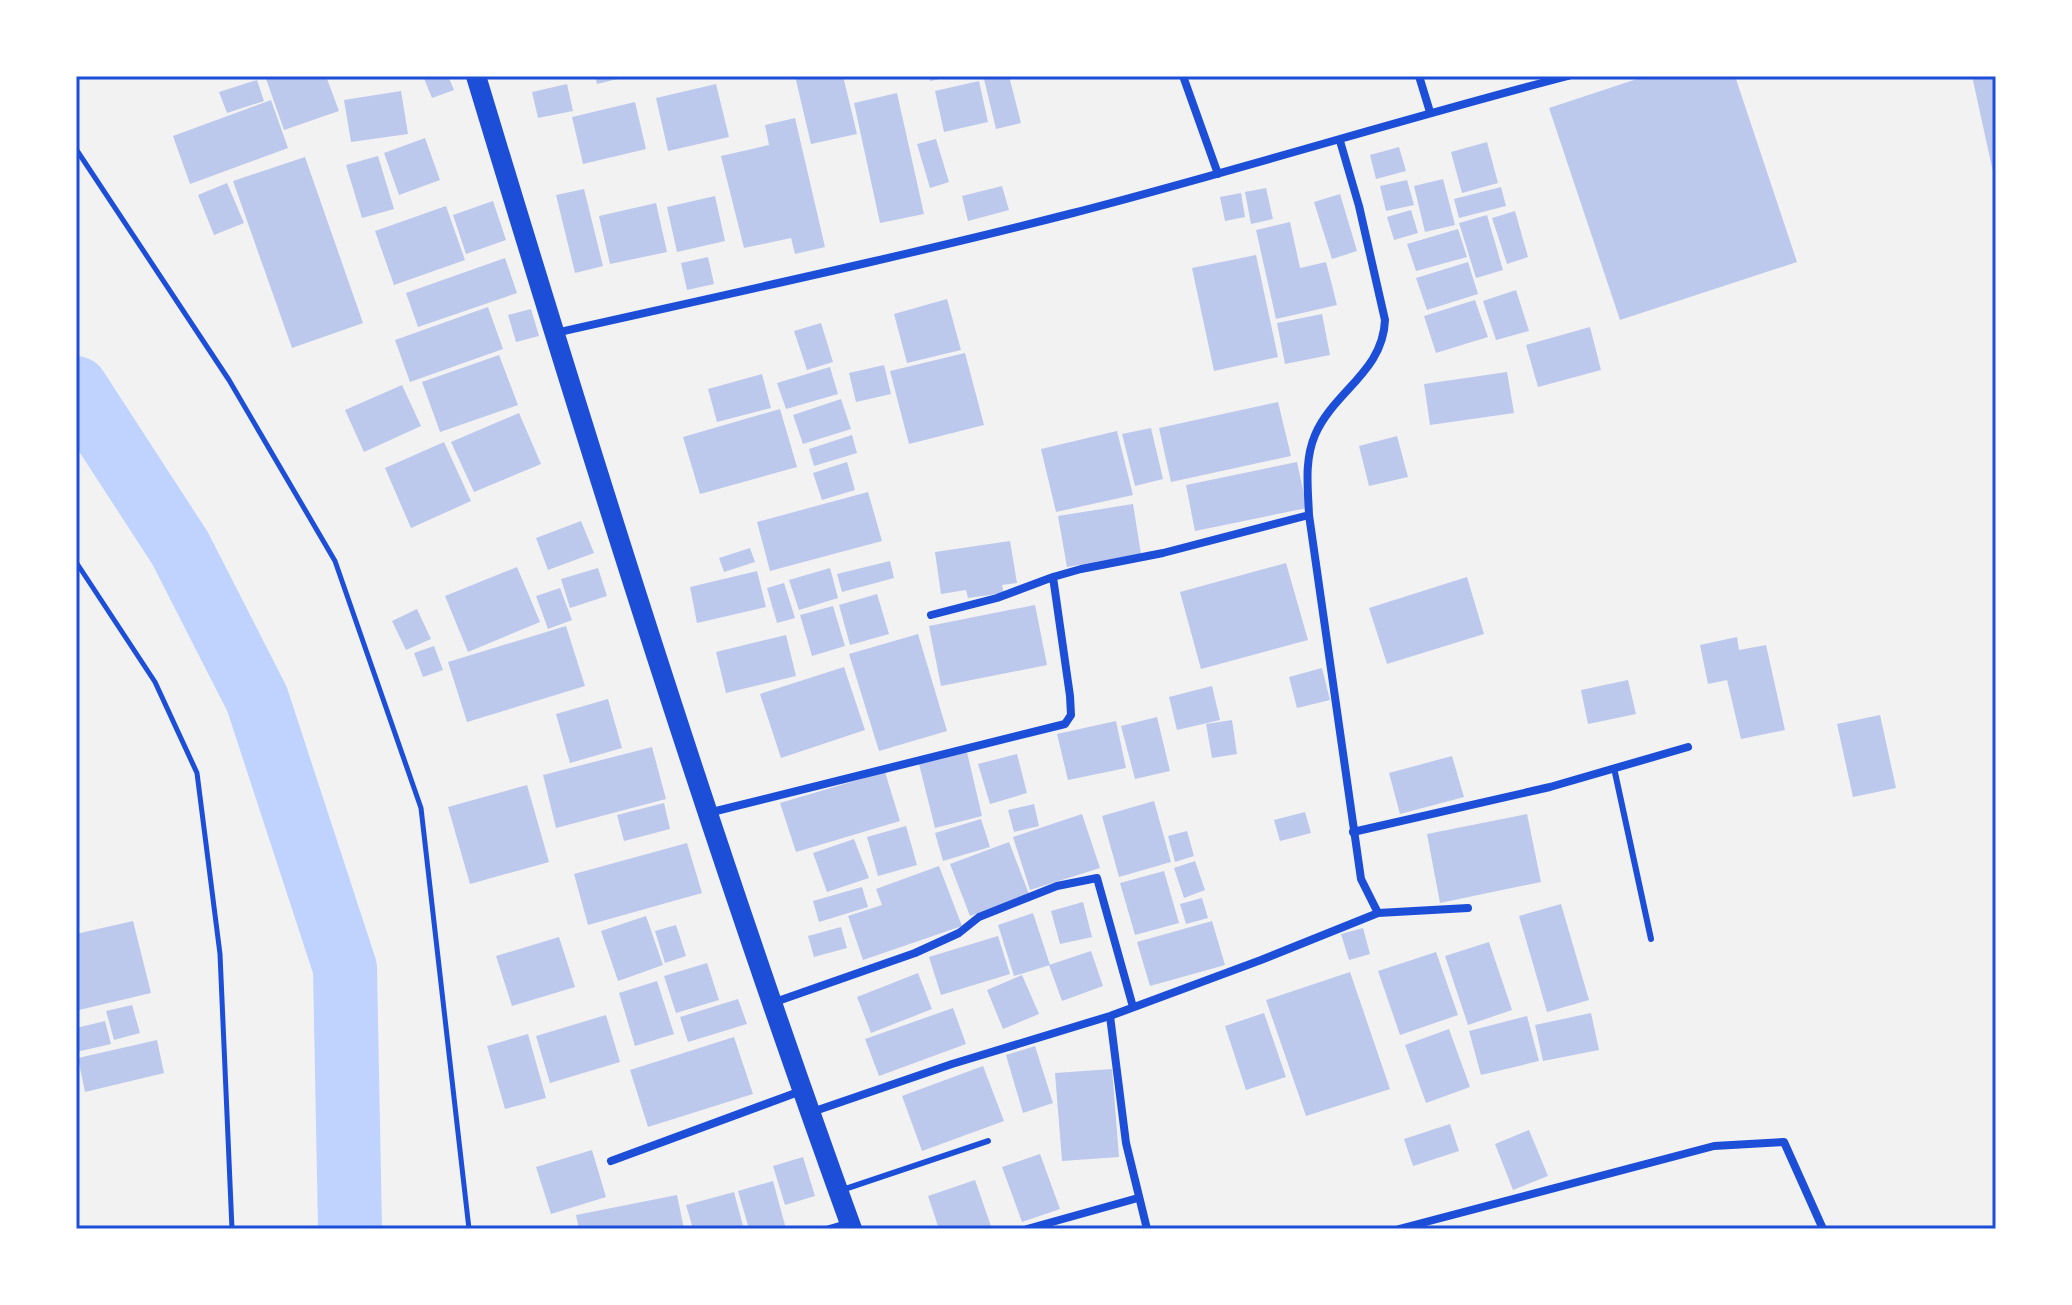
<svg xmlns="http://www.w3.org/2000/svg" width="2072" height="1305" font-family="Commissioner,sans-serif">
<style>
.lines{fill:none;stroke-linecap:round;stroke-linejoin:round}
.river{stroke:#bfd3fe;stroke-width:64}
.building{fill:#bdc9ec}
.path{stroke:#1d4ed8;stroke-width:5}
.service{stroke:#1d4ed8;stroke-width:6}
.minor{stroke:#1d4ed8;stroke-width:8}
.primary{stroke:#1d4ed8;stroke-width:20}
.neatline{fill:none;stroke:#1d4ed8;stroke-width:3}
</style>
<rect width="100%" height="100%" fill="#f2f2f2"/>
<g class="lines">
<path class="river" d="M76 388 180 548 257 699 345 968 350 1229"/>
</g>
<path class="building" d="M265 76H326L339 111 284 130Z
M423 76H448L454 90 432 98Z
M595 76H626V77L597 84Z
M795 76H843L857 134 811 144Z
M929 76H949V77L930 81Z
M996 76H1009L1021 123 996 129 984 79Z
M1646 76H1735L1797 262 1620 320 1549 108Z
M1972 76H1996V181H1995Z
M257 80 264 101 227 113 219 92Z
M979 81 988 122 944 132 935 91Z
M567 84 573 111 538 118 532 92Z
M716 84 729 137 668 151 656 98Z
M401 91 408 134 351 142 344 100Z
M897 93 924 214 880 223 854 103Z
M271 100 288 148 190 184 173 136Z
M635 102 646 149 583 164 572 117Z
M795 118 825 247 795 254 791 238 744 248 721 156 769 145 765 125Z
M425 138 440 180 399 195 384 153Z
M936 139 949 182 930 188 917 144Z
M1487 142 1498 183 1462 193 1451 152Z
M1399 147 1406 171 1376 179 1370 155Z
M378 156 394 209 362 218 346 165Z
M305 157 363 323 292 348 233 181Z
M1443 179 1455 225 1425 232 1414 186Z
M1407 180 1414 205 1386 211 1380 186Z
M227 183 244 223 214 235 198 195Z
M1002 186 1009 210 968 221 962 196Z
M1501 187 1506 206 1459 218 1454 199Z
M1266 188 1273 219 1251 224 1245 192Z
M584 189 603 266 575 273 556 195Z
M1241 193 1245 217 1225 221 1220 197Z
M1340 194 1357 251 1332 259 1314 202Z
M715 196 725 241 677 252 667 207Z
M493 201 506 240 466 254 453 215Z
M656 203 667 252 610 264 599 216Z
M446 206 465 260 394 285 375 231Z
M1411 210 1418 233 1394 240 1387 217Z
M1515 211 1528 257 1507 264 1492 218Z
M1487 215 1503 270 1476 278 1459 223Z
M1290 222 1300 268 1326 262 1337 305 1276 319 1256 230Z
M1458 229 1467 257 1416 271 1407 244Z
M1256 255 1278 357 1214 371 1192 268Z
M708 257 714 284 687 290 681 263Z
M505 258 517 293 418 327 406 293Z
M1468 262 1478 294 1427 310 1416 278Z
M1516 290 1529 331 1496 340 1483 301Z
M947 299 961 350 907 363 894 314Z
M1475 300 1488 337 1436 353 1424 316Z
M488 307 503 349 410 382 395 340Z
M531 309 539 336 516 342 508 315Z
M1322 314 1330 355 1285 364 1277 323Z
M821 323 833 362 807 370 794 331Z
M1590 327 1601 370 1538 387 1526 345Z
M965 353 984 425 909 444 890 371Z
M499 355 518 405 440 432 422 382Z
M884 365 891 394 856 402 849 373Z
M830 367 838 394 786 409 777 383Z
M1507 372 1514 413 1430 425 1424 384Z
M762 374 771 408 717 422 708 389Z
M402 385 421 426 364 452 345 410Z
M841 399 851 429 803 444 793 415Z
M1278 402 1291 456 1171 482 1159 428Z
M780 409 797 467 700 494 683 437Z
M519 413 541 464 474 492 451 442Z
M1151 428 1163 479 1135 486 1122 434Z
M1117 431 1133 495 1056 512 1041 449Z
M852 435 857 453 814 466 809 449Z
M1397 436 1408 477 1369 486 1359 446Z
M444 442 471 501 411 528 385 468Z
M847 462 855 490 822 500 813 473Z
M1297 462 1307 508 1195 531 1186 485Z
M868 492 882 541 770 571 757 522Z
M1133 504 1141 554 1067 567 1058 516Z
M581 521 594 553 548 570 536 538Z
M1010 541 1017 583 1002 585 1004 593 968 598 966 590 941 594 935 552Z
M750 548 755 562 724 572 719 558Z
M890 561 894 578 842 592 837 574Z
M1286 563 1308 640 1201 669 1180 592Z
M517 567 540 622 468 652 445 596Z
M598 568 607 596 570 608 561 579Z
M830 568 838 598 799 610 789 580Z
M757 571 766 607 697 623 690 587Z
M1467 577 1484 634 1387 664 1369 608Z
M784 583 795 618 777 623 767 588Z
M560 588 572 620 548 629 536 596Z
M877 594 889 634 850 645 839 605Z
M1035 605 1047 665 941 686 929 626Z
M833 606 845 646 812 656 800 615Z
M417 609 431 639 406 650 392 621Z
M566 626 585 686 467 722 448 662Z
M918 634 947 731 879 751 849 654Z
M786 635 796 676 726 693 716 652Z
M1737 637 1739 650 1766 645 1785 730 1741 739 1727 680 1708 684 1700 645Z
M434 646 443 670 423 677 414 653Z
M844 667 865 730 781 758 760 694Z
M1322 668 1330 700 1297 708 1289 677Z
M1628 680 1636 714 1588 724 1581 690Z
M1212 686 1220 720 1177 730 1169 697Z
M608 699 622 748 570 763 556 714Z
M1880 715 1896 788 1853 797 1837 724Z
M1157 717 1170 771 1135 779 1121 726Z
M1232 720 1237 754 1212 758 1206 724Z
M1116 721 1126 768 1068 780 1057 734Z
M652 747 666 799 556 828 543 775Z
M967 752 982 816 935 828 919 764Z
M1017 754 1027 793 990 804 978 764Z
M1452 756 1464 797 1400 814 1389 773Z
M885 772 900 821 796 852 780 803Z
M527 785 549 862 470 884 448 807Z
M1154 801 1171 862 1119 877 1102 816Z
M664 803 670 829 624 841 617 815Z
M1034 804 1039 826 1014 832 1008 810Z
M1305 812 1311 833 1280 841 1274 820Z
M1082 814 1100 868 1030 890 1013 837Z
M1527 814 1541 882 1440 903 1427 834Z
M981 819 990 847 943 861 935 833Z
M906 826 917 865 878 876 867 837Z
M1187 831 1194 856 1175 862 1168 836Z
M854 839 869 878 827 892 813 853Z
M1009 842 1029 894 970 916 950 864Z
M687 843 702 893 588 925 574 874Z
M1195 861 1205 890 1184 898 1174 868Z
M939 866 962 926 863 960 848 916 882 905 876 889Z
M1164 871 1179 923 1135 935 1120 883Z
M862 887 868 907 819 922 813 901Z
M1202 898 1208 918 1186 924 1180 904Z
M1083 902 1092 937 1060 944 1051 911Z
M1561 904 1589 1000 1547 1012 1519 916Z
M1033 913 1050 965 1014 976 998 925Z
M646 916 663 965 618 981 601 931Z
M133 921 151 993 79 1010 76 997V934Z
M1212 921 1225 965 1150 986 1137 942Z
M676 925 686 956 665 963 655 931Z
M841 927 847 948 814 957 808 936Z
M1363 928 1370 954 1349 960 1341 934Z
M998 936 1010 974 941 995 929 957Z
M559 937 575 987 512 1006 496 956Z
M1489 942 1512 1010 1468 1025 1445 956Z
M1091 951 1103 986 1062 1001 1049 965Z
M1436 952 1458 1015 1400 1035 1378 971Z
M707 963 719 1000 676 1013 664 976Z
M1350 972 1390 1089 1306 1116 1266 1000Z
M918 973 932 1009 871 1033 857 997Z
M1022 975 1039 1014 1003 1029 987 990Z
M657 981 674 1034 635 1046 619 993Z
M738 999 747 1024 688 1042 680 1017Z
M132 1005 140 1033 114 1040 106 1011Z
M953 1008 966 1044 879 1076 865 1039Z
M1264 1013 1286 1077 1246 1090 1225 1026Z
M1591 1013 1599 1050 1543 1061 1535 1025Z
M606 1015 620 1062 550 1083 536 1036Z
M1527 1016 1539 1061 1481 1075 1469 1031Z
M105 1021 111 1044 76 1052V1028Z
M1449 1029 1470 1087 1426 1103 1405 1045Z
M528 1034 546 1098 505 1109 487 1046Z
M734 1037 753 1094 648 1127 630 1070Z
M157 1040 164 1073 85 1092 78 1058Z
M1035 1046 1053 1103 1023 1113 1006 1055Z
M983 1066 1004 1121 922 1151 902 1096Z
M1112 1069 1119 1157 1062 1161 1055 1073Z
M1450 1124 1459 1151 1413 1166 1404 1139Z
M1529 1130 1548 1176 1513 1190 1495 1144Z
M592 1150 606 1197 551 1214 536 1167Z
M1040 1154 1060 1209 1022 1222 1002 1167Z
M803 1157 815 1196 785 1205 773 1166Z
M975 1180 992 1229H939L928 1196Z
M773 1181 786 1229H749L738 1191Z
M734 1192 743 1226 732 1229H693L686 1205Z
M677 1195 684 1229H579L576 1215Z"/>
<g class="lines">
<path class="path" d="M76 149 229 380 335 561 421 808 469 1229
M76 562 155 682 197 773 220 954 232 1229"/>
<path class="service" d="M1614 768 1651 939
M842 1190 988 1141
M826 1229 846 1223"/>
<path class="minor" d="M1183 76 1218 174
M1419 76 1430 112
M1340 141 1359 206 1385 320C1383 372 1334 391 1315 435 1304 461 1308 488 1309 515L1361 879 1378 913
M555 333C728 294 901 257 1073 213 1239 170 1402 119 1568 76
M931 615 997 598 1053 577 1081 569 1163 553 1309 515
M708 813 1065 724 1071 715 1070 696 1053 577
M1353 832 1550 787 1688 747
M775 1002 915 953 959 933 979 917 1057 886 1097 878 1133 1007
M1110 1016 1126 1143 1147 1229
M809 1113 952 1064 1110 1016 1261 960 1378 913 1468 908
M611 1161 801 1091
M1027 1229 1138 1198
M1399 1229 1714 1146 1784 1142 1823 1229"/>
<path class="primary" d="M476 76C593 463 714 849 852 1229"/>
</g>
<rect width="2072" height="1305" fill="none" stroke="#ffffff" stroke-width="156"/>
<rect x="78" y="78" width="1916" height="1149" class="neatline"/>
</svg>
